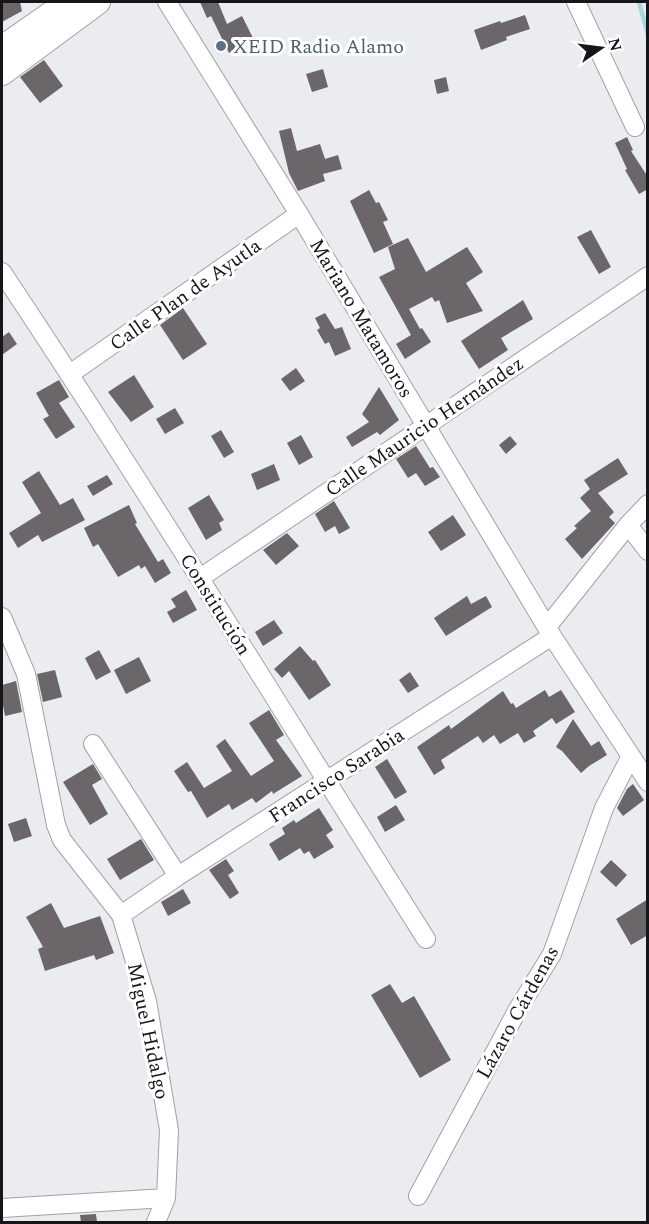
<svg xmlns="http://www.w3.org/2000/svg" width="649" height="1224" font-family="Spectral,serif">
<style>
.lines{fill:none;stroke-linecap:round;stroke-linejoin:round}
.stream{stroke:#abd5df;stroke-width:4.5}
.building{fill:#6a6669}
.street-casing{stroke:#a0a2a6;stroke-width:20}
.secondary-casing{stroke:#a0a2a6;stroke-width:26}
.street{stroke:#fff;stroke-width:18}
.secondary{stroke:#fff;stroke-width:24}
.service-dot{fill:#5c6f8a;stroke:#fff;stroke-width:2}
.labels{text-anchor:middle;stroke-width:6;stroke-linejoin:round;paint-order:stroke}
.service-label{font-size:20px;fill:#4e5e75;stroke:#fff;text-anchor:start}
.street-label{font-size:20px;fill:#151617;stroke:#fff}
</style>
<rect width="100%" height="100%" fill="#eaecf0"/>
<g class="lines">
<path class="stream" d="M639 2 648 35"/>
</g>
<path class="building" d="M2 2H20L22 11 2 22Z
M200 2H218L227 24 242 16 254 40 229 53 211 16 207 18Z
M525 15 530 29 506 37 507 40 481 50 474 30 500 21 501 23Z
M44 60 63 86 40 103 20 77Z
M323 69 328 87 312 92 306 74Z
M446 77 449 91 437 94 434 80Z
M291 128 297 151 320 144 325 159 338 155 342 169 323 174 325 181 298 191 289 173 279 131Z
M627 137 633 150 631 151 648 177V189L639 194 625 170 627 169 615 143Z
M369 190 376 203 379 202 388 220 383 222 393 244 374 253 350 201Z
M591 230 611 267 599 274 577 237Z
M408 238 426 272 467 247 483 272 466 283 483 311 447 323 439 300 435 302 432 297 409 309 420 329 422 328 431 342 405 359 396 344 411 335 379 277 395 269 388 247Z
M523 300 533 319 501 338 508 350 479 369 461 341Z
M183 308 207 344 183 360 160 325Z
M325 313 335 329 342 327 351 349 335 356 329 342 325 344 317 330 320 328 315 318Z
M9 332 17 344 2 355V337Z
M296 368 305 381 290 391 281 379Z
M134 375 154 407 131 422 108 392Z
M59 380 69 397 59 403 75 427 56 439 43 419 49 416 36 393Z
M379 387 399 420 380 435 377 432 352 447 346 437 369 422 362 414Z
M175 408 184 423 165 434 156 419Z
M221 430 234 452 224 458 211 436Z
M301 435 313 457 299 465 287 443Z
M510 436 517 444 506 454 499 445Z
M416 446 430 468 433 467 440 477 425 486 416 473 408 478 396 459Z
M618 458 628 474 598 493 614 512 609 517 615 523 582 559 565 539 577 528 574 526 591 511 580 498 590 489 584 480Z
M274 464 280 480 257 490 251 474Z
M39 471 60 505 73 498 85 520 42 542 38 535 18 548 9 533 41 513 22 482Z
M107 475 113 484 93 496 87 486Z
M209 495 224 520 219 523 222 530 206 540 188 508Z
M334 501 350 528 339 534 335 526 325 532 315 514Z
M129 505 137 523 135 524 158 562 163 559 171 573 155 583 145 566 141 569 139 565 118 577 98 544 93 547 84 528Z
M453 515 466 535 441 551 428 532Z
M287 533 299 546 276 565 263 550Z
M186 590 197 610 173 623 167 612 176 607 171 599Z
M467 596 471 604 486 596 492 607 446 636 434 618Z
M274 620 283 633 263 646 255 632Z
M300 646 313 661 315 660 331 685 309 700 289 671 282 678 274 669Z
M99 650 111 672 96 680 85 658Z
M139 657 151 681 126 694 114 670Z
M55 670 62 697 43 702 37 674Z
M410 672 419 686 408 693 399 680Z
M16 681 22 712 5 716 2 700V685Z
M545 690 549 697 561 690 575 712 556 724 552 718 533 731 536 736 524 743 518 733 500 744 494 735 483 743 478 736 441 760 445 768 434 775 417 747 449 725 451 729 503 691 511 704 513 703 516 708Z
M269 710 284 735 276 740 302 776 273 794 272 791 256 803 252 798 232 810 229 804 207 818 191 791 188 792 174 771 187 762 204 788 232 771 216 746 225 739 251 776 274 761 249 723Z
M573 719 591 746 599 741 607 755 589 766 581 773 562 751 556 747Z
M387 759 407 792 395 799 375 767Z
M93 764 102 779 92 785 108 814 90 825 63 782Z
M633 784 644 800 623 816 617 808 627 789Z
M396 805 405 820 385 832 377 817Z
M319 808 333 830 326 835 334 847 314 859 309 851 304 854 300 848 279 861 269 844 285 834 282 828 294 820 296 823Z
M26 818 32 836 14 842 8 824Z
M141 839 154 860 120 880 107 859Z
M226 859 234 871 228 875 239 893 230 899 209 870Z
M611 860 627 875 616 887 600 872Z
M183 889 191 903 168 916 161 902Z
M648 899V935L631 945 616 919Z
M51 903 64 928 100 916 114 953 96 960 94 955 45 971 38 949 43 947 26 917Z
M390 984 402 1003 414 996 451 1060 420 1078 371 995Z
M96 1214 97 1222H81L80 1215Z"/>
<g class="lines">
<defs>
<path id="street" d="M167 2 299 214 552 636 648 782
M576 2 635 127
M2 272C148 491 285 716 426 939
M70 374 299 214
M628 525 648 551
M200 578 648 276
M2 617 26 674 56 825 62 840 121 915 147 1001 169 1130 166 1198 156 1222
M547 627 628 525 648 504
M93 744 178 876
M121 915 178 876 552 636
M418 1196 518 1009 552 954 604 808 631 756
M2 1208 166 1198"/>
<path id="secondary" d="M2 48 68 2
M2 73 98 2"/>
</defs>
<use href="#street" class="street-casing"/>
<use href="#secondary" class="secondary-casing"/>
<use href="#street" class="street"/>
<use href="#secondary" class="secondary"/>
</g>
<circle class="service-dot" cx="221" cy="46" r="6"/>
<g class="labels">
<g class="service-label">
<text x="233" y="53">XEID Radio Alamo</text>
</g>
<g class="street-label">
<text transform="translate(185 294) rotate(-35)" y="7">Calle Plan de Ayutla</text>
<text transform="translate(362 318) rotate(59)" y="7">Mariano Matamoros</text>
<text transform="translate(424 426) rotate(-34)" y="7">Calle Mauricio Hernández</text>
<text transform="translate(216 604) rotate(58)" y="7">Constitución</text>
<text transform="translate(336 775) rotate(-33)" y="7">Francisco Sarabia</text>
<text transform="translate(517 1012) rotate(-61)" y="7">Lázaro Cárdenas</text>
<text transform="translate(149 1031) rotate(78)" y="7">Miguel Hidalgo</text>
</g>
</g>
<rect width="649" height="1224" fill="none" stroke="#151617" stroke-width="6"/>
<g transform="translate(601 48) rotate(76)" stroke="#ffffff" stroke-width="4.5" paint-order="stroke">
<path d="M0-4.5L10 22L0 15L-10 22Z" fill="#151617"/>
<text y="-9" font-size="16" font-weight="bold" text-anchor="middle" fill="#151617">N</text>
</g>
</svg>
